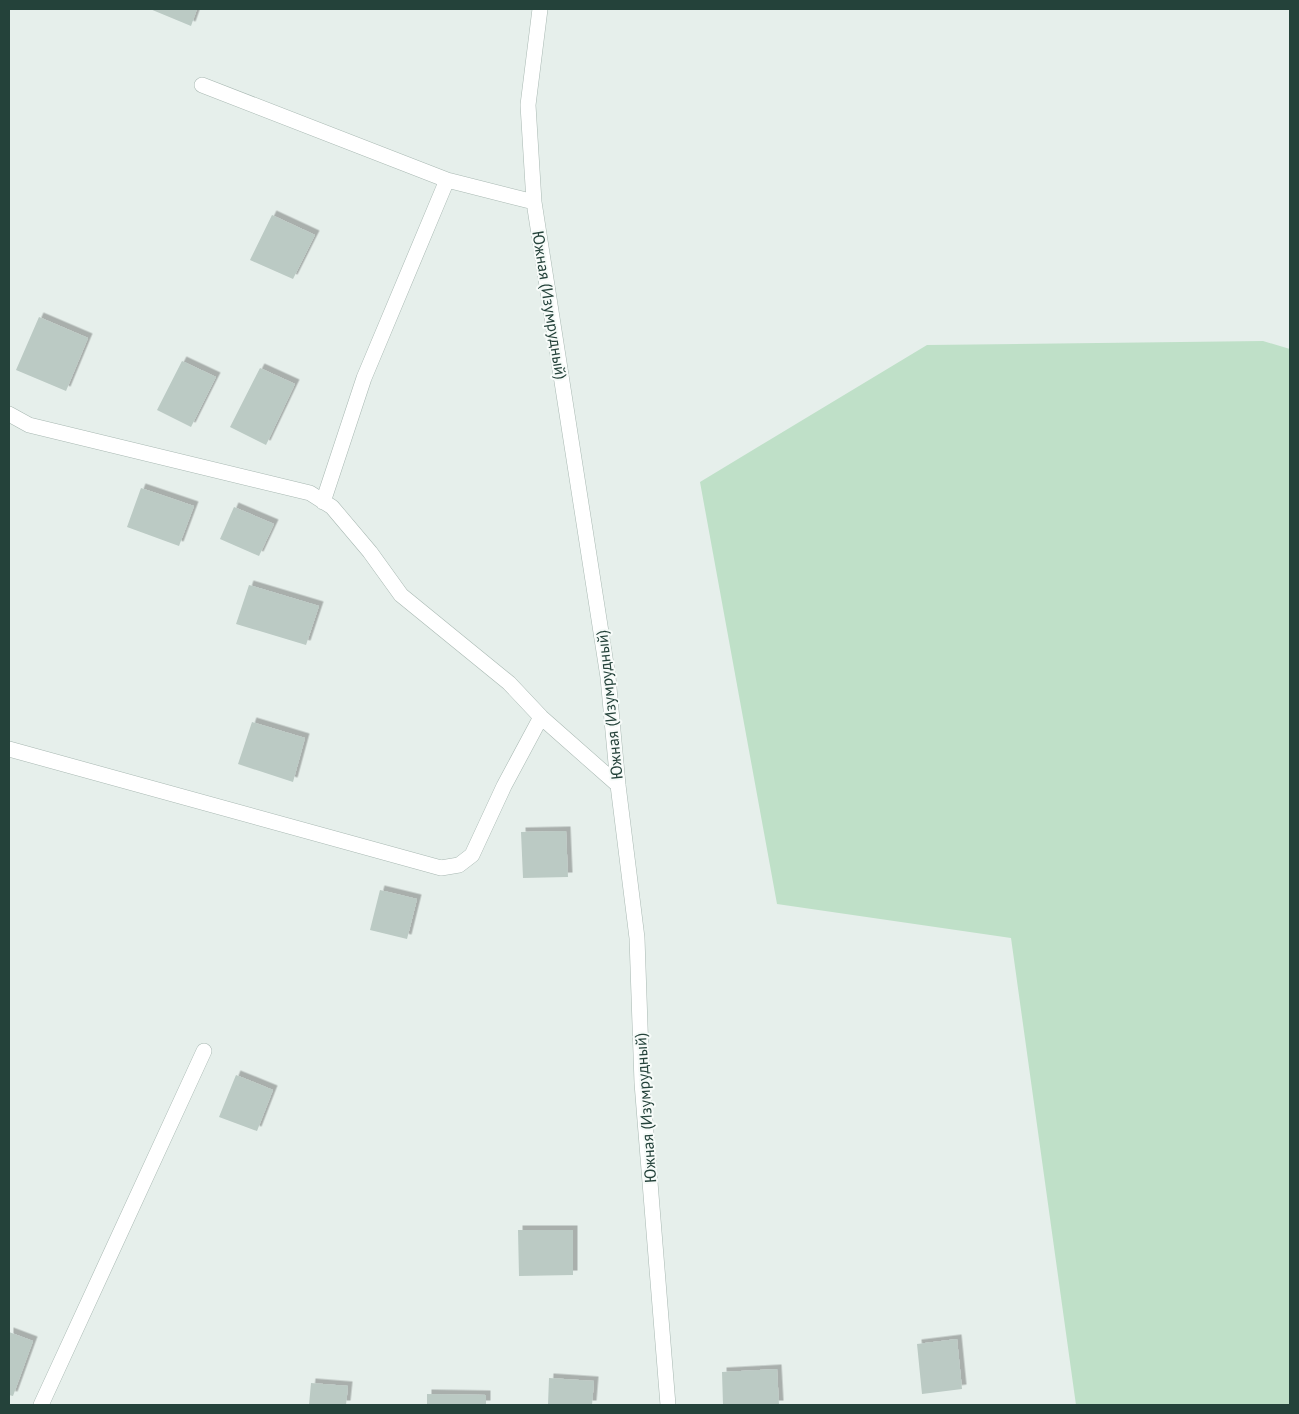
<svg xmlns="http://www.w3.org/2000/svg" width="1299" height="1414" font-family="'PT Sans',sans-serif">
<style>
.green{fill:#bfe0c8}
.building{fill:#bbcac4;filter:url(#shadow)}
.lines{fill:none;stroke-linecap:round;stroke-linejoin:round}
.minor-casing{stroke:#a8b8b2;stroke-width:16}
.minor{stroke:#fff;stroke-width:15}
.labels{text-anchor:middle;stroke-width:4;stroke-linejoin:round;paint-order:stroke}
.street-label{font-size:16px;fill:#24423a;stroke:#f7fbf9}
</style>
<defs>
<filter id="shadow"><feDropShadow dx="4.5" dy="-4.5" stdDeviation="0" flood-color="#0004"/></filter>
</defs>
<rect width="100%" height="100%" fill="#e6efeb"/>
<path class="green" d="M1263 341 1290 349V1405H1076L1011 938 777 904 700 482 927 345Z"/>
<path class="building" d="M150 9H197L191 26Z
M272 215 315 235 293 279 250 260Z
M39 317 88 338 66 391 16 370Z
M182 361 216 377 191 427 157 410Z
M260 368 295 384 266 445 230 427Z
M141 488 194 506 179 546 127 527Z
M234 507 274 524 259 556 220 539Z
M249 585 319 606 306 645 236 624Z
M252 722 305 738 293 782 238 764Z
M566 831 568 877 523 878 521 832Z
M380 890 417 899 407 939 370 930Z
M236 1075 273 1090 257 1131 219 1117Z
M518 1230H573V1275L519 1276Z
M9 1332 33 1341 13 1396 9 1395Z
M957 1339 962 1389 922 1394 917 1344Z
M777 1369 779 1405H723L722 1372Z
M549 1378 594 1381 592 1405H548Z
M311 1383 348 1386 346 1405H309Z
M427 1394 486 1395V1405H427Z"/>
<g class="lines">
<defs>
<path id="minor" d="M540 9 528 105 534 202 608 677 618 785 637 938 642 1083 668 1405
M202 85 447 180 534 202
M9 414 29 425 310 493 332 507 370 552 401 595 509 683 541 717 618 785
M323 502 364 378 447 180
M9 749 441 868 459 865 472 855 504 786 541 717
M41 1405 204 1051"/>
</defs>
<use href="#minor" class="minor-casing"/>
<use href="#minor" class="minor"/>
</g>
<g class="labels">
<g class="street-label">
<text transform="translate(550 305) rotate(81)" y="6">Южная (Изумрудный)</text>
<text transform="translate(609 705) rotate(-96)" y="6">Южная (Изумрудный)</text>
<text transform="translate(645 1108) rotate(-94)" y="6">Южная (Изумрудный)</text>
</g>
</g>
<rect width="1299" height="1414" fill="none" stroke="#24423a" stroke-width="20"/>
</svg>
